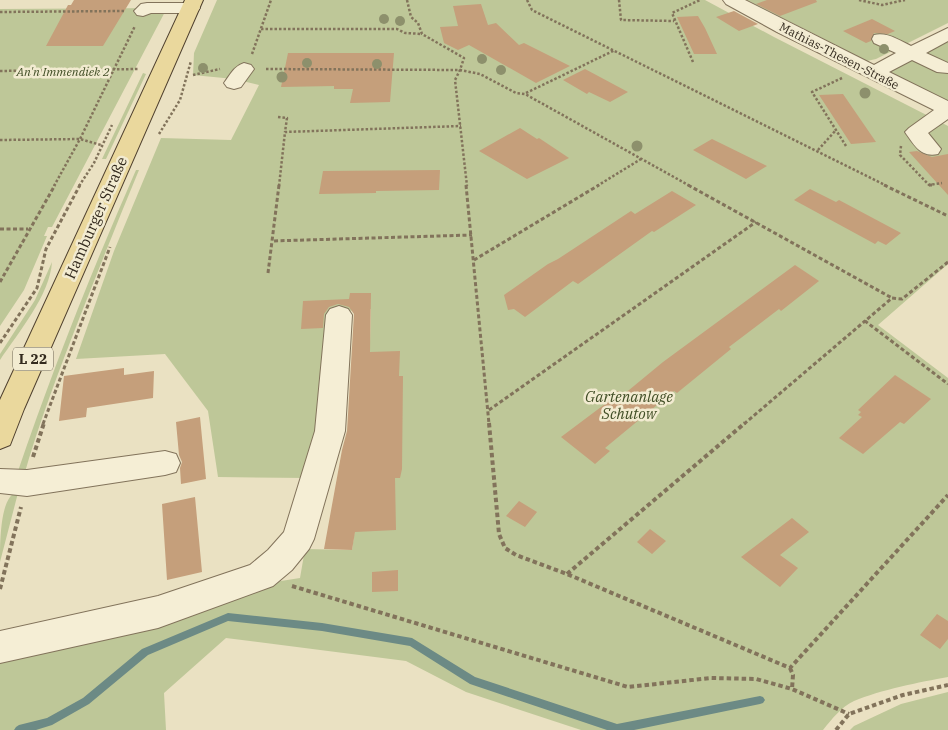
<svg xmlns="http://www.w3.org/2000/svg" width="948" height="730" font-family="'IBM Plex Serif',serif">
<style>
.green{fill:#bec798}
.lines{fill:none;stroke-linecap:round;stroke-linejoin:round}
.stream{fill:#6c8a85;fill-rule:evenodd}
.building{fill:#c59f7b}
.minor-casing{stroke:#82735b;stroke-width:2}
.major-casing{stroke:#50412f;stroke-width:2}
.path-far2{stroke:#82735b;stroke-width:2.5;stroke-dasharray:2.5 2;stroke-linecap:butt}
.path-far1{stroke:#82735b;stroke-width:3;stroke-dasharray:4 2.5;stroke-linecap:butt}
.path{stroke:#82735b;stroke-width:4;stroke-dasharray:4.5 3;stroke-linecap:butt}
.minor{fill:#f5eed5;fill-rule:evenodd}
.major{fill:#ead89d;fill-rule:evenodd}
.tree{fill:#8d906c}
.labels{text-anchor:middle;stroke-width:5;stroke-linejoin:round;paint-order:stroke}
.far-street-label{font-size:12px;fill:#332a1e;stroke:#f2ebd1}
.far-park-label{font-size:12px;font-style:italic;fill:#414e26;stroke:#f2ebd1}
.shield{fill:#f2ebd1;stroke:#6c6454;stroke-width:1}
.shield-label{font-size:14px;font-weight:bold;fill:#332a1e}
.street-label{font-size:15px;fill:#332a1e;stroke:#f2ebd1}
.park-label{font-size:15px;font-style:italic;fill:#414e26;stroke:#f2ebd1}
</style>
<rect width="100%" height="100%" fill="#eae1c2"/>
<path class="green" d="M217 0H705L774 37 948 126V264L878 325 948 378V677C920 682 880 690 854 701 841 707 832 719 823 730H581L466 692 406 661 226 638 164 693 166 730H0V656L231 589 300 578 305 549 352 550 367 443 371 309 348 311 322 432 307 478 218 477 208 411 165 354 76 359 114 251 161 138 231 140 259 85 234 79 193 75 194 53Z
M747 0H948V23L876 59 867 61Z
M167 8 52 227H48L44 236H47L24 290 0 326V9Z
M948 34V102L879 70Z
M143 73 146 74 106 159H102Z
M136 170H139C119 218 100 266 81 314 60 368 39 422 23 479L17 474C52 371 92 270 136 170Z
M52 262C50 295 18 333 0 360V354L35 300Z
M19 489 0 562C0 546 0 510 10 497 12 494 16 492 19 489Z
M948 692V730H850L854 726 901 704Z"/>
<g class="lines">
<path class="stream" d="M228 613 322 623 412 638 475 677 617 724 760 696 763 697 765 700 763 703 760 704 634 730H607L470 684 410 646 322 631 228 621 148 655 89 704 52 725 36 730H14L16 727 19 725 47 718 83 698 142 649Z"/>
</g>
<path class="building" d="M74 0H131L103 46H46L68 5H71Z
M767 0H816L817 2 780 16 756 4Z
M481 4 488 25 496 23 519 45 524 43 570 66 536 83 469 45 458 50 444 43 440 27 458 26 453 6Z
M734 11 758 24 739 31 716 17Z
M698 16 705 28 717 54H694L677 17Z
M872 19 895 31 888 34 874 33 871 41 866 43 843 31Z
M288 53H394L390 102 350 103 353 89H334V86L281 87Z
M585 69 628 92 610 102 589 92 587 94 563 80Z
M843 94 876 142 851 144 819 95Z
M520 128 537 139 539 138 569 158 527 179 479 151Z
M712 139 767 166 746 179 693 150Z
M917 151 932 157 948 154V195L909 152Z
M440 170 439 190 376 191V193L319 194 323 171Z
M810 189 836 202 839 200 901 233 886 245 878 241 875 244 794 200Z
M672 191 696 205 654 232 652 231 578 284 573 281 525 317 514 309 508 310 504 295 548 264 558 259 631 211 635 214Z
M795 265 819 281 781 311 779 309 729 347 731 349 677 393 674 391 605 448 610 451 595 464 561 437 605 404 603 403 618 391 623 395 663 362Z
M350 293H371L370 352 400 351 399 376H403L402 469 400 478H395L396 530 355 532 352 550 324 549 342 450 347 431 354 314 349 307 338 304 329 307 324 314 323 328 301 329 303 301 349 299Z
M124 368V375L154 371 153 398 87 408 86 417 59 421 64 376Z
M895 375 931 399 904 424 900 422 863 454 839 438 862 417 858 415 861 412 858 410Z
M200 417 206 479 181 484 180 468 182 462 179 455 176 422Z
M195 497 202 572 167 580 162 504Z
M519 501 537 512 525 527 506 516Z
M792 518 809 532 780 555 798 568 780 587 741 557Z
M650 529 666 541 652 554 637 542Z
M398 570V591L372 592V572Z
M937 614 948 621V639L940 649 920 635Z"/>
<g class="lines">
<defs>
<path id="minor" d="M723 0H745L874 65 896 53 874 43 872 39 874 35C887 32 899 40 911 46L948 28V41L926 53 948 63V73L937 72 912 60 889 72 948 101V119L928 133 941 149 938 154C921 158 914 145 905 132L909 128 934 110 777 32 726 4Z
M147 3H191L197 4 200 8 197 12 191 13H151L143 16 137 15 134 11 141 4Z
M244 63 251 65 254 69 241 87 234 89 227 87 224 83C230 75 234 66 244 63Z
M339 306 348 309 352 315 345 431 314 539 309 549 292 570 273 586 158 628 0 663V631L158 596 250 565 268 550 284 532 315 431 326 315 330 309Z
M165 451 176 454 180 463 176 472 165 475 27 496 0 493V469L27 470Z"/>
<path id="major" d="M185 0H203L24 409 10 445 0 449V400Z"/>
</defs>
<use href="#minor" class="minor-casing"/>
<use href="#major" class="major-casing"/>
<path class="path-far2" d="M407 0 411 17 418 23 422 34 464 58 460 70 480 74 516 93 525 94 690 186
M527 0 532 10 887 186
M619 0 621 20 674 21
M859 0 882 5 905 0
M0 12 124 11
M261 29H397L405 33 422 34
M252 54 271 0
M693 62 672 13 700 0
M266 69 460 70 455 80 467 186
M0 71 139 69
M193 75 220 69
M842 78 812 92 846 146
M526 93 615 50
M278 117 287 118 285 132
M159 134 180 100 191 61
M0 140 80 139 101 145
M901 146 900 155 929 185 942 183
M818 150 836 130
M54 186 80 139 135 26
M79 186 94 163 112 125
M279 186 285 132 461 126
M597 186 641 159"/>
<path class="path-far1" d="M279 185 272 241 472 235
M466 185 489 424
M688 185 892 298
M884 185 948 216
M929 185H932
M0 229H28
M474 260 599 185
M948 262 902 299 892 298 865 321 948 384
M268 273 272 241
M0 282 55 185
M0 343 37 288 46 249 80 185
M489 410 756 222
M43 424 110 247
M744 424 865 321"/>
<path class="path" d="M489 423 499 534 505 548 516 555 567 574 790 668 948 495
M33 457 44 423
M567 574 745 423
M292 586 628 687 711 678 756 679 792 689 849 714
M0 589 21 507
M790 668 793 675 792 689
M836 730 849 714 903 695 948 685"/>
<use href="#minor" class="minor"/>
<use href="#major" class="major"/>
</g>
<g class="tree">
<circle cx="384" cy="19" r="5"/>
<circle cx="400" cy="21" r="5"/>
<circle cx="884" cy="49" r="5"/>
<circle cx="482" cy="59" r="5"/>
<circle cx="307" cy="63" r="5"/>
<circle cx="377" cy="64" r="5"/>
<circle cx="203" cy="68" r="5"/>
<circle cx="501" cy="70" r="5"/>
<circle cx="282" cy="77" r="5.5"/>
<circle cx="865" cy="93" r="5.5"/>
<circle cx="637" cy="146" r="5.5"/>
</g>
<g class="labels">
<g class="far-street-label">
<text transform="translate(839 56) rotate(27)" y="4">Mathias-Thesen-Straße</text>
</g>
<g class="far-park-label">
<text x="63" y="76">An'n Immendiek 2</text>
</g>
<rect class="shield" x="13" y="347.5" width="40" height="23" rx="4"/>
<g class="shield-label">
<text x="33" y="364">L 22</text>
</g>
<g class="street-label">
<text transform="translate(96 218) rotate(-66)" y="5">Hamburger Straße</text>
</g>
<g class="park-label">
<text x="629" y="402">Gartenanlage<tspan x="629" dy="17">Schutow</tspan></text>
</g>
</g>
</svg>
